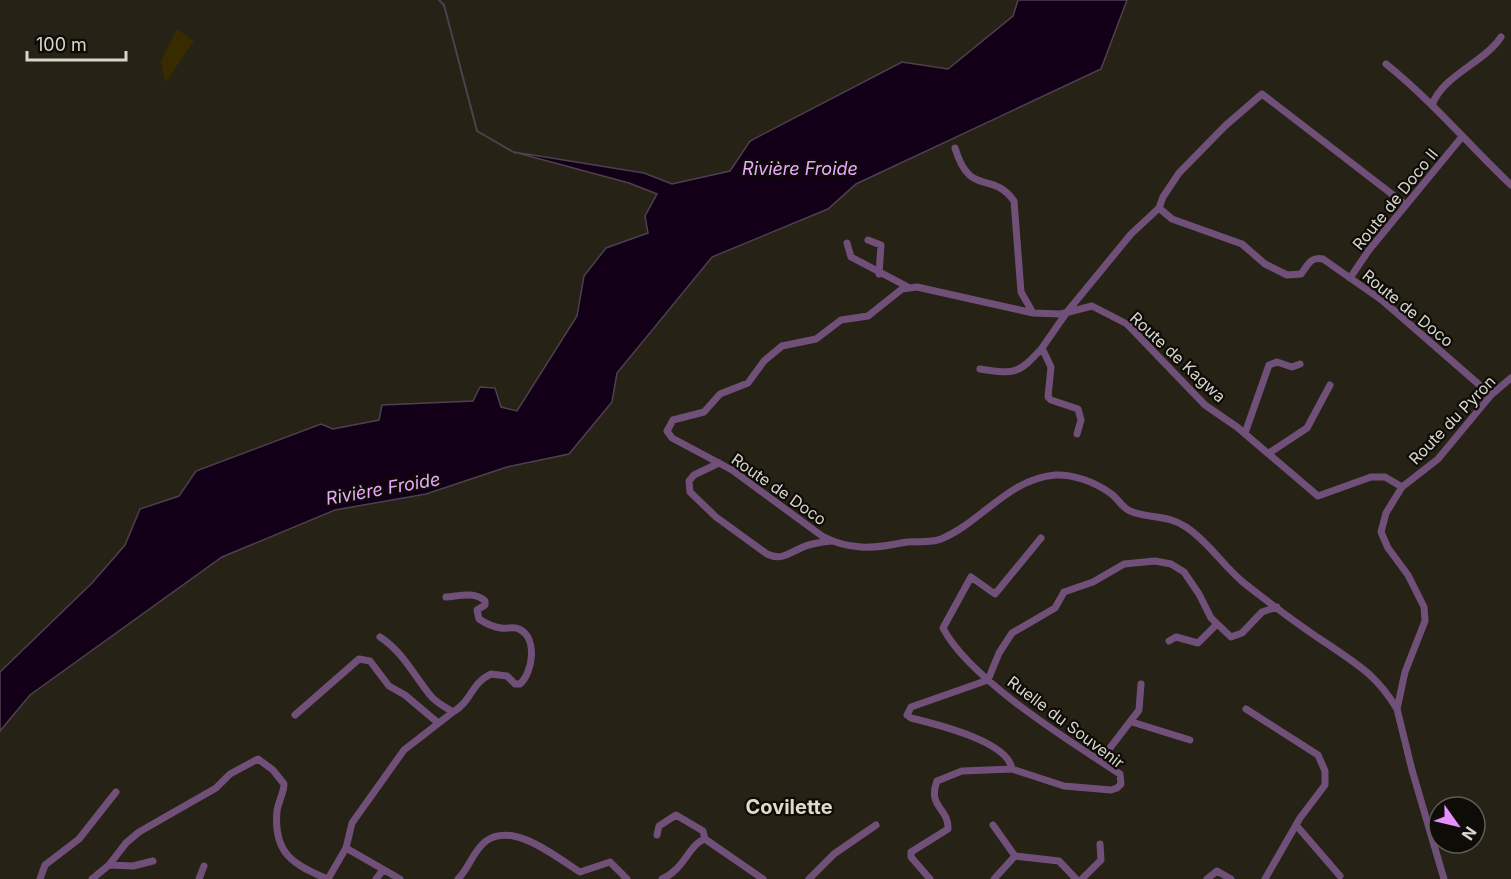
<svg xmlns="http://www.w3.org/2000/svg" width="1511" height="879" font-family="Inter,sans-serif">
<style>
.green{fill:#382b00}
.water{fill:#130018;stroke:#4e404e;stroke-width:1.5}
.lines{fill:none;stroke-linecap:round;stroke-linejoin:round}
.stream{stroke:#4e404e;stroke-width:2}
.street{stroke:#705079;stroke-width:7}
.labels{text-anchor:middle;stroke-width:4.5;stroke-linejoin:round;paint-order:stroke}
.street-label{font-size:16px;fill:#d8d5cd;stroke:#0e0c07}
.water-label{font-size:18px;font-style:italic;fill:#eca8fe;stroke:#0e0c07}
.quarter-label{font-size:20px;font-weight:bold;fill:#dfdac9;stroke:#0e0c07}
</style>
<rect width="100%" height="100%" fill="#262216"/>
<path class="green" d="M177 29 194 41 165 83 161 61Z"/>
<path class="water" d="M1018 0H1127L1101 69 856 184 828 209 712 257 617 373 612 402 569 454 507 467 426 494 335 510 222 557 30 695 0 731V672L92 583 125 545 140 509 179 496 196 471 321 424 333 429 379 420 382 405 473 401 480 387 495 388 501 407 517 411 577 316 584 276 606 248 648 233 645 216 657 194 629 183 514 152 644 173 672 184 730 171 750 141 902 62 948 69 1013 16Z"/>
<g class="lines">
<path class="stream" d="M439 0 444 5 477 131 515 153"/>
<path class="street" d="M1386 64C1431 100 1469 145 1511 185
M1432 105C1443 75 1484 63 1501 37
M955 148C970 198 992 170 1014 201L1021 292 1033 313 1061 314 1092 306 1127 324 1205 405 1237 427 1318 496 1371 477H1385L1402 487
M1159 208 1172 219 1242 244 1265 264 1287 275 1301 274C1308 265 1311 256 1323 259L1383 301 1491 395
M868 240 881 245 879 274
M847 243 851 257 908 287
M1350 278 1369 250 1461 138
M1033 313 917 287 902 289 868 316 841 320 816 339 782 346 764 361 748 383 720 394 704 412 673 420 667 431 672 438 732 470 822 536C848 550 873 549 901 543 913 540 930 544 941 539 982 522 1008 479 1055 475 1073 474 1095 482 1110 493 1118 498 1121 507 1130 511 1149 519 1166 514 1186 527 1209 542 1223 566 1244 583 1272 605 1300 626 1329 645 1360 666 1377 676 1397 709
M980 369C1014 374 1018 375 1042 348
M1245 433 1269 365 1277 362 1292 367 1300 364
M1077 434 1081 420 1078 409 1051 400 1048 397 1051 367 1042 348 1067 312 1131 234 1159 208 1163 197 1179 173 1225 126 1262 94 1406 205
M1269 453 1307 428 1330 385
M719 463 694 475 689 481 690 492 716 517 767 554C782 561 789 553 803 547 812 543 822 542 832 541
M446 597C460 596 474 591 485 601V605L477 610 479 619C485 623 493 627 501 628 507 629 514 626 519 629 538 638 533 672 520 684H515L507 676 491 674C471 683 472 701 453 712
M1169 641 1176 637 1198 643 1216 625
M1246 709 1318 755 1325 771V785L1300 818 1265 879
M295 715 359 659 370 661 389 686 405 695 437 722
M1132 722 1190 740
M1100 761 1139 710 1141 684
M1012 769 1064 786 1111 790 1117 788 1121 784 1120 774C1071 742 969 679 943 628L971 577 995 594 1041 538
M993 825 1015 856 1059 861 1076 879
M1296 825 1340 876
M657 835 659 826 676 815 703 831 705 839
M346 848 400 879
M153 861 133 866 109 865 126 843 139 832 216 788 230 774 258 759 273 770 284 784C284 793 278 802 277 811 273 853 293 865 328 879
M40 879 45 865 79 839 116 792
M92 879 109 865
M199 879 204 866
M328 879 346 848 352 823 404 750 453 712C445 707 435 702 430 695 413 674 403 652 380 637
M376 879 383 870
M458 879C469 868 473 851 486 841 514 821 557 858 580 872L610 862 627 879
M662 879C685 869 688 845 705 839L763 879
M809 879 834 854 876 825
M930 879 911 857V852L948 829C949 808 927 807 937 781L962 771 1012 769C1008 741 935 724 911 718L907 715 911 707 988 680 999 653 1012 633 1055 608 1064 592 1093 582 1124 564 1155 561 1171 564 1184 572 1199 594 1211 618 1231 637 1242 633 1262 612 1277 607
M994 879 1015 856
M1082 879 1101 860 1100 844
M1207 879 1217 871 1231 879
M1444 879 1412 770 1397 709 1405 672 1425 621 1424 607 1408 575 1388 548 1381 532 1386 513 1402 487 1438 459 1491 395 1511 378"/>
</g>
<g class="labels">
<g class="street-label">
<text transform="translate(1395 199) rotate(-51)" y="6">Route de Doco II</text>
<text transform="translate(1408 308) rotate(39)" y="6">Route de Doco</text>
<text transform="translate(1178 357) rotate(43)" y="6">Route de Kagwa</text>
<text transform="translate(1452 420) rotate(-46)" y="6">Route du Pyron</text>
<text transform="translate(779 489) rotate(35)" y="6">Route de Doco</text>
<text transform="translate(1066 722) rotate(37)" y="6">Ruelle du Souvenir</text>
</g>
<g class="water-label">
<text x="800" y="175">Rivière Froide</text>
<text transform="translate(383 489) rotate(-10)" y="6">Rivière Froide</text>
</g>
<g class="quarter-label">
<text x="789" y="814">Covilette</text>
</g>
</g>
<g transform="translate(1457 825) rotate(124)"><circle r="28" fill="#0e0c07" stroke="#5f5c56" stroke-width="1.5"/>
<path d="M0-4.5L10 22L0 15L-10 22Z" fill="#e88eff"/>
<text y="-9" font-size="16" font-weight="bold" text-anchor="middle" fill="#d8d5cd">N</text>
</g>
<path d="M27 51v9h99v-9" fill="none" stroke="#d8d5cd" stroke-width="3"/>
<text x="36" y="51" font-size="18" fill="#d8d5cd" stroke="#0e0c07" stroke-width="4.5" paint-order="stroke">100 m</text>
</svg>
